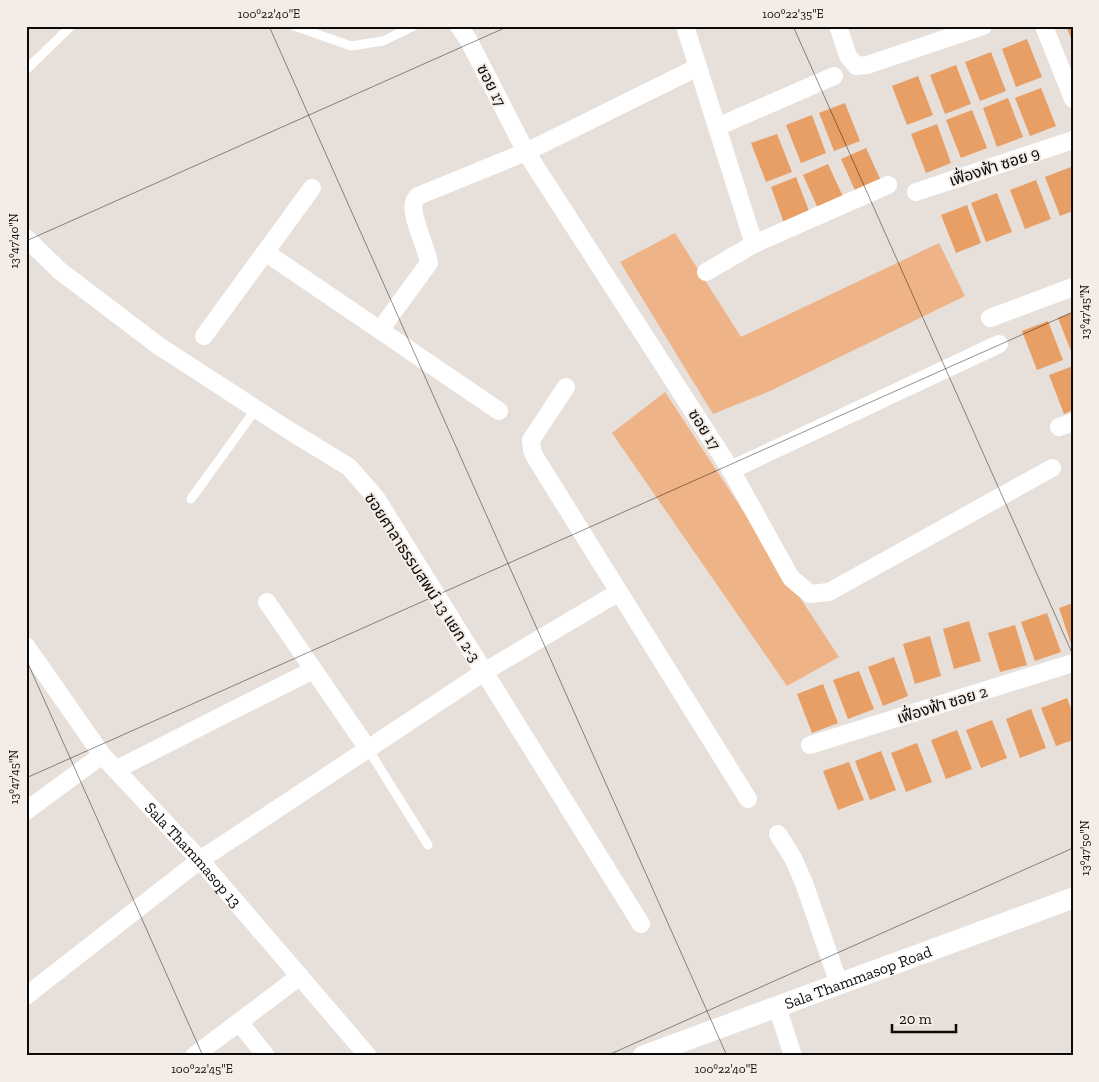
<svg xmlns="http://www.w3.org/2000/svg" width="1099" height="1082" font-family="'Zilla Slab','Noto Sans Thai',serif">
<style>
.green{fill:#eeb487}
.building{fill:#e89f65}
.lines{fill:none;stroke-linecap:round;stroke-linejoin:round}
.service{stroke:#fff;stroke-width:9}
.minor{stroke:#fff;stroke-width:18}
.tertiary{stroke:#fff;stroke-width:21}
.ticks{fill:none;stroke:#0d0b09;stroke-width:1;stroke-opacity:0.45}
.labels{text-anchor:middle;stroke-width:4;stroke-linejoin:round;paint-order:stroke}
.street-label{font-size:16px;fill:#0d0b09;stroke:#f4ece6}
.neatline{fill:none;stroke:#0d0b09;stroke-width:2}
.ticks-label{font-size:12px;text-anchor:middle;fill:#0d0b09}
</style>
<rect width="100%" height="100%" fill="#e7dfd9"/>
<path class="green" d="M675 233 741 337 939 243 965 296 768 392 713 414 620 262Z
M665 392 839 657 787 686 612 433Z"/>
<path class="building" d="M1066 26H1073V43Z
M1027 39 1042 77 1016 87 1002 49Z
M991 52 1006 91 980 101 965 62Z
M956 65 971 104 945 114 930 75Z
M918 76 933 115 907 125 892 86Z
M1041 88 1056 126 1030 136 1015 98Z
M1008 98 1023 137 997 147 983 108Z
M845 103 860 141 834 151 819 113Z
M972 110 987 148 961 158 946 120Z
M812 115 826 153 801 163 786 125Z
M937 124 951 163 926 173 911 134Z
M777 134 792 172 766 182 751 143Z
M866 148 883 185 858 197 841 159Z
M828 164 845 201 820 213 803 175Z
M1071 167 1073 172V211L1060 216 1045 177Z
M796 177 811 216 785 226 771 187Z
M1036 180 1051 219 1025 229 1010 190Z
M997 193 1012 232 986 242 971 203Z
M967 205 981 243 956 253 941 215Z
M1073 312V356L1058 318Z
M1048 321 1063 360 1037 370 1022 331Z
M1073 366V410L1064 414 1049 375Z
M1073 603V647H1072L1059 608Z
M1047 613 1061 652 1035 661 1021 622Z
M969 621 981 661 954 669 943 629Z
M1015 625 1027 665 1000 672 988 633Z
M930 636 941 676 915 684 903 644Z
M894 657 908 696 883 706 868 667Z
M859 671 874 709 848 719 833 680Z
M823 684 838 723 812 733 797 694Z
M1067 698 1073 714V740L1056 746 1041 708Z
M1031 709 1046 748 1020 758 1006 719Z
M992 720 1007 758 981 768 966 730Z
M957 730 972 769 946 779 931 740Z
M917 743 932 782 906 792 891 753Z
M881 751 896 790 870 800 855 761Z
M849 762 864 800 838 810 823 771Z"/>
<g class="lines">
<path class="service" d="M294 26 351 46 383 41 414 26
M26 70 71 26
M191 499 256 409
M368 749 428 845"/>
<g class="minor">
<path d="M459 26 469 41 526 152 731 470 791 578 810 594 829 592 1052 468"/>
<path d="M685 26 754 244"/>
<path d="M838 26 848 56 856 66 867 65 983 26"/>
<path d="M1044 26 1073 99"/>
<path d="M717 127 834 76"/>
<path d="M916 192 1073 140"/>
<path d="M26 238 60 271 159 346 290 431 349 467 376 498 641 924"/>
<path d="M265 252 499 411"/>
<path d="M706 272 754 244 888 185"/>
<path d="M990 318 1073 287"/>
<path d="M380 330 429 263C427 249 410 214 414 203 414 201 416 198 418 196L526 152 698 67"/>
<path d="M204 336 312 188"/>
<path d="M566 387 531 440 532 450 535 457 619 592"/>
<path d="M1059 427 1073 422"/>
<path d="M731 470 999 344"/>
<path d="M267 602 368 749"/>
<path id="s1" d="M26 646 102 755 200 860 368 1056"/>
<path d="M810 745 1073 663"/>
<path d="M117 769 313 670"/>
<path d="M26 811 102 755"/>
<path d="M778 834 793 858 804 883 839 984"/>
<path d="M26 996 200 860 484 672 619 592 748 799"/>
<path d="M777 1006 793 1056"/>
<path d="M239 1022 266 1056"/>
<path d="M194 1056 300 976"/>
</g>
<path class="tertiary" id="s2" d="M643 1056 1073 898"/>
</g>
<path class="ticks" d="M269 26 727 1056M793 26 1073 655M26 241 509 26M26 659 203 1056M26 778 1073 312M606 1056 1073 848"/>
<g class="labels">
<g class="street-label">
<text transform="translate(492 85) rotate(63)" y="6">ซอย 17</text>
<text transform="translate(994 166) rotate(-18)" y="6">เฟื่องฟ้า ซอย 9</text>
<text transform="translate(705 429) rotate(57)" y="6">ซอย 17</text>
<text transform="translate(423 577) rotate(57)" y="6">ซอยศาลาธรรมสพน์ 13 แยก 2-3</text>
<text transform="translate(942 704) rotate(-17)" y="6">เฟื่องฟ้า ซอย 2</text>
<text dy="6" stroke="none"><textPath href="#s1" startOffset="268">Sala Thammasop 13</textPath></text>
<text dy="6" stroke="none"><textPath href="#s2" startOffset="229">Sala Thammasop Road</textPath></text>
</g>
</g>
<rect width="1099" height="1082" fill="none" stroke="#f4ece6" stroke-width="55"/>
<path d="M892 1024v8h64v-8" fill="none" stroke="#0d0b09" stroke-width="2.5"/>
<text x="899" y="1024" font-size="15" fill="#0d0b09" stroke="#f4ece6" stroke-width="4" paint-order="stroke">20 m</text>
<rect x="28" y="28" width="1044" height="1026" class="neatline"/>
<g class="ticks-label">
<text x="269" y="18">100°22'40"E</text>
<text x="793" y="18">100°22'35"E</text>
<text transform="translate(14 241) rotate(-90)" y="4">13°47'40"N</text>
<text transform="translate(1085 312) rotate(-90)" y="4">13°47'45"N</text>
<text transform="translate(14 777) rotate(-90)" y="4">13°47'45"N</text>
<text transform="translate(1085 848) rotate(-90)" y="4">13°47'50"N</text>
<text x="202" y="1073">100°22'45"E</text>
<text x="726" y="1073">100°22'40"E</text>
</g>
</svg>
